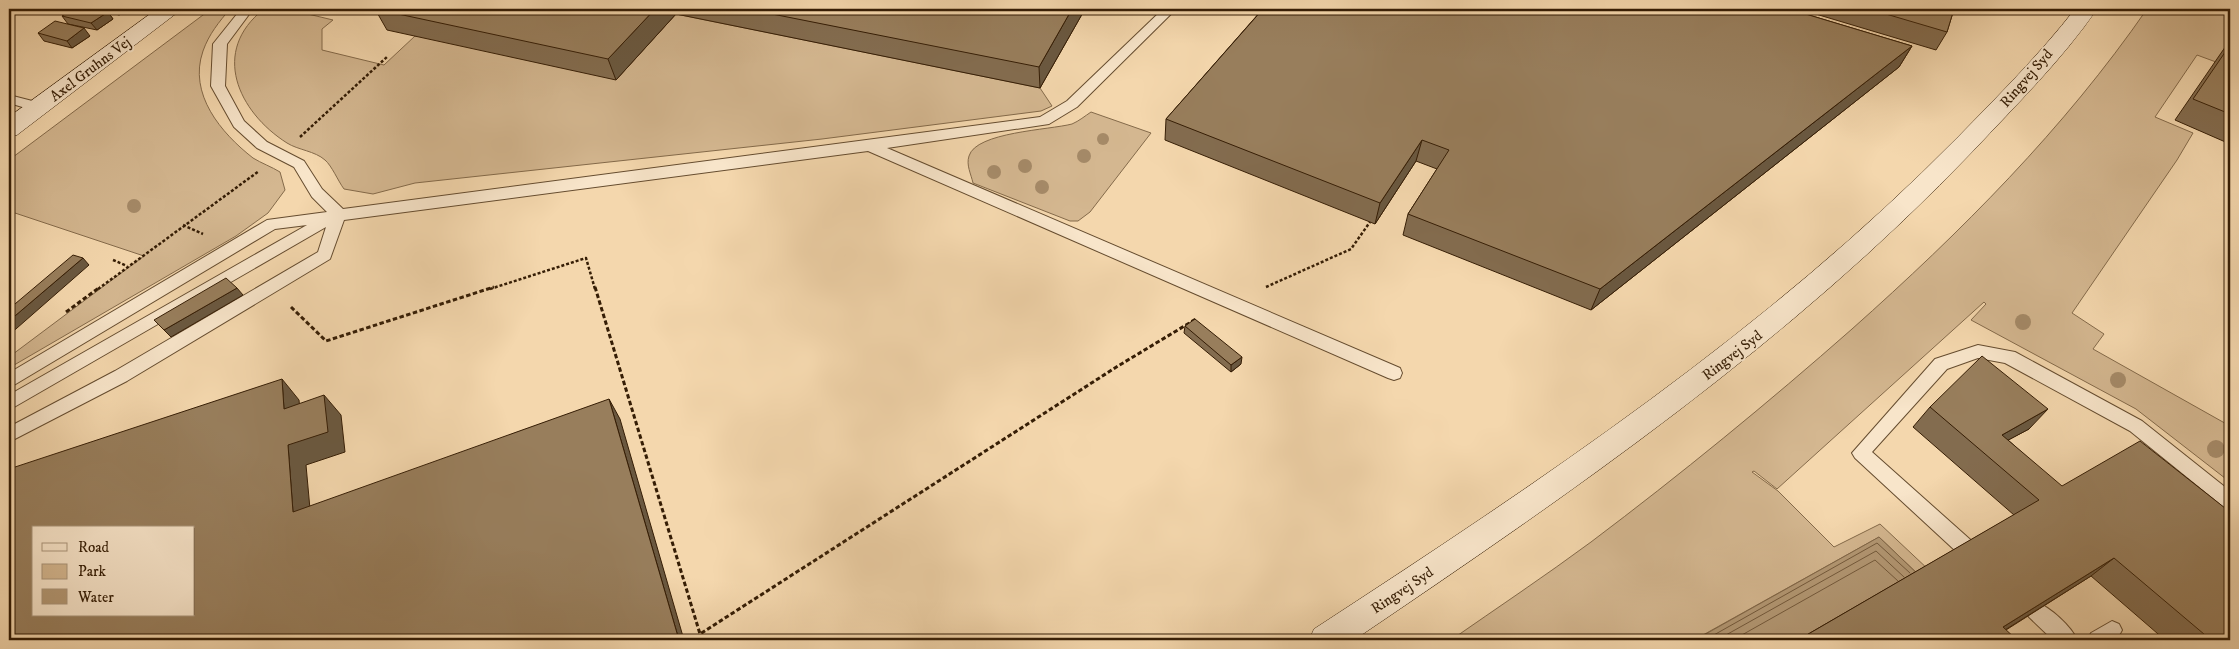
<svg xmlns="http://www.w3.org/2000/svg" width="2239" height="649" font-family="'IM FELL DW Pica',serif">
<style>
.green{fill:#d4b790;stroke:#846a4a}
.water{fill:#b39874;stroke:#816748}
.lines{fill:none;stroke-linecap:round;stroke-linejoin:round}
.shore{stroke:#745a3c;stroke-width:1}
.lane-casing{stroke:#654c2f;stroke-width:2}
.secondary-casing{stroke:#351d05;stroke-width:1}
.path-far1{stroke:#351d05;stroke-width:2.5;stroke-dasharray:3 2;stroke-linecap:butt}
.path{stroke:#351d05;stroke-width:3;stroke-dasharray:4.5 2.5;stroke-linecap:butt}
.lane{fill:#f8e5ca;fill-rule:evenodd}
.secondary{fill:#f8e5ca;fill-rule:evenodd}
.tree{fill:#a58a68}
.wall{fill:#836c4f;stroke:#351d05}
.shaded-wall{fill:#6a5840;stroke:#351d05}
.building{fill:#987e5c;stroke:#351d05;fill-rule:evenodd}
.labels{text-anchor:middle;stroke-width:4;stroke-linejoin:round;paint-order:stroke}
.street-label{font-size:15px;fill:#351d05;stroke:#f8e5ca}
</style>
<rect width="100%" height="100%" fill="#f4d7ad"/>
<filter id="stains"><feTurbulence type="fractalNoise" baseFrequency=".004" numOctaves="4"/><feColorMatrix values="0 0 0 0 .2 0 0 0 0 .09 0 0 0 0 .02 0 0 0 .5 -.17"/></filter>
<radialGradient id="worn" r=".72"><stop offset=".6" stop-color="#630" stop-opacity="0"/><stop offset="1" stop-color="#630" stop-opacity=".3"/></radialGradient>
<path class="green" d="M211 9H230C219 22 209 34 203 51 188 94 221 133 253 158 261 163 272 167 280 172L285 190 268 213 236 236 9 368V357L144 256 9 211V160Z
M264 9H287L333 20 322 29V50L384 65 415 36 676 14 1040 88 1052 106 1041 111 822 139 415 183 373 194 344 189C338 181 332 166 325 160 315 151 298 150 287 143 238 112 210 51 264 9Z
M2147 9H2230V41L2216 62 2197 55 2155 117 2193 133 2177 160 2072 313 2104 334 2093 349 2230 426V482L2136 409 1971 320 1986 304 1984 302 1777 489 1754 471 1752 472 1778 491 1834 547 1880 524 1930 571 1920 576 1879 537 1694 640H1451C1497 608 1545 576 1591 542 1680 475 1768 403 1852 329 1961 232 2064 129 2147 9Z
M1091 112 1151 133 1090 212 1078 221H1070L973 183C971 174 966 165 969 156 976 132 1049 130 1072 124 1079 121 1085 116 1091 112Z"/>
<path class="water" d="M1879 537 1949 604 1889 640H1695Z"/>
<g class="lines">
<path class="shore" d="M1705 640 1877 543 1910 573
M1717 640 1876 551 1904 577
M1733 640 1875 560 1898 581"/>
<defs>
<path id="lane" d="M241 9H253L227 44 225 86 244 121 267 142 304 161 322 189 343 209 1040 117 1067 101 1163 9H1176L1077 107 1049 124 887 148 1400 368 1402 373 1400 378 1394 380 1388 378 868 151 344 220 330 259 127 381 9 442V427L115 371 318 252 326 227 9 410V395L307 225 275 229 9 388V373L267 220 327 212 312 197 294 167 257 148 234 127 211 86 213 44Z
M9 95 44 104 46 107 39 112 9 103Z
M1978 345 2015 352 2142 421 2230 491V509L2224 507 2130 431 2005 363 1978 358 1947 369 1872 452 1974 543 1976 549 1974 555 1967 557 1960 555 1855 458 1852 453 1935 359Z
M2036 602C2050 607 2072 627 2077 640H2053L2029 617 2026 611 2029 605Z
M2112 621 2119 624 2122 630C2116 644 2102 640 2088 640L2091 633Z"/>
<path id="secondary" d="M157 9H182L17 135 9 137V117Z
M2075 9H2097C2062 60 2016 105 1974 150 1791 342 1573 492 1354 640H1309L1314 629C1541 481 1767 331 1958 137 1998 96 2040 54 2075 9Z"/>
</defs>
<use href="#lane" class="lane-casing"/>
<use href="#secondary" class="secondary-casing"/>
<path class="path-far1" d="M300 137 388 56
M183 225 203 234
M113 260 127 266
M1266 287 1351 249 1370 222
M98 289 259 171
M490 289 586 258 595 289"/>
<path class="path" d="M595 287 700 634 1118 366 1196 319
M291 307 326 341 494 287
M66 312 100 287"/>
<use href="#lane" class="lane"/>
<use href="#secondary" class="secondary"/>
</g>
<g class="tree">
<circle cx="1103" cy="139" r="6"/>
<circle cx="1084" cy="156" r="7"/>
<circle cx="1025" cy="166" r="7"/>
<circle cx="994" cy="172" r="7"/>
<circle cx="1042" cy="187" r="7"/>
<circle cx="134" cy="206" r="7"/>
<circle cx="2023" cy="322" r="8"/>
<circle cx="2118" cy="380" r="8"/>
<circle cx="2216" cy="449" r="9"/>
</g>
<path class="wall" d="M100 9H128L119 15 108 12 113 19 97 30 68 24 62 16 101 10Z
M375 9H1085L1040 88 676 14 616 80 387 30Z
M1255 9H1789L1912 46 1899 67 1591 310 1403 235 1408 214 1437 169 1416 161 1375 224 1165 140 1166 119 1260 12Z
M1799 9H1954L1947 32 1936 50Z
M38 33 90 36 72 48 44 41Z
M2230 40V144L2175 120Z
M1185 326 1241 364 1231 372 1184 333Z
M1930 407 2029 429 2008 440 2230 640H2165L2091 576 2006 630 1798 640 2014 515 1913 427Z"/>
<path class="shaded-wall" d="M115 9H128L119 15Z
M655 9H674L676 14 616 80 608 59Z
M1072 9H1085L1040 88 1039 67Z
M108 12 113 19 97 30 91 23Z
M84 28 90 36 72 48 67 41Z
M1912 46 1899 67 1591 310 1600 289Z
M1422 140 1416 161 1375 224 1380 203Z
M83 258 89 265 9 335V321Z
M237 288 243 295 171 337 164 330Z
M1242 357 1241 364 1231 372V365Z
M282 379 299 400 302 429 284 409Z
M324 395 341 415 345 452 306 465 312 531 293 512 288 445Z
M609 399 620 419 684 640H679Z
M2048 409 2029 429 1984 453 2002 435Z
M2114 558 2091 576 1989 640 2003 627Z"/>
<path class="building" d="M74 9H96L108 12 91 23 62 16Z
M375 9H655L608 59Z
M747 9H1072L1039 67Z
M1263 9H1789L1912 46 1600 289 1408 214 1449 150 1422 140 1380 203 1166 119Z
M1869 9H1954L1947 32Z
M55 21 84 28 67 41 38 33Z
M2230 45V114L2193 99Z
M73 255 83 258 9 321V309Z
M226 278 237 288 164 330 154 320Z
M1195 319 1242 357 1231 365 1185 326Z
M1982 356 2048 409 2002 435 2062 486 2140 441 2230 512V640H2211L2114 558 2003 627 2017 640H1798L2039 500 1930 407Z
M282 379 284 409 324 395 328 432 288 445 293 512 609 399 679 640H9V469ZM34 528H194V615H34Z"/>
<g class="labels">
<g class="street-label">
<text transform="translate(90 69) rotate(-37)" y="5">Axel Gruhns Vej</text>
<text transform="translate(2026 78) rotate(-49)" y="5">Ringvej Syd</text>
<text transform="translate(1732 355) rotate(-38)" y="5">Ringvej Syd</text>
<text transform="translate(1402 590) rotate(-34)" y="5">Ringvej Syd</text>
</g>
</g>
<rect width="2239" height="649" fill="none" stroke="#f4d7ad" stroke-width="30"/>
<rect x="10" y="10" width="2219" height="629" fill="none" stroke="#351d05" stroke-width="2.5"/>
<rect x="15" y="15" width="2209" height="619" fill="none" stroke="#351d05"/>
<rect x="32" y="526" width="162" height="90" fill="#f8e5ca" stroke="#aa957b"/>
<rect x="42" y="543" width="25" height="8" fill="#f8e5ca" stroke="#aa957b"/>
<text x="78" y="552" font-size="15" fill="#351d05">Road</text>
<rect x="42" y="564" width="25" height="15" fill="#d4b790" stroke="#aa957b"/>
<text x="78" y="576" font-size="15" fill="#351d05">Park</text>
<rect x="42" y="589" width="25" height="15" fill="#b39874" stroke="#aa957b"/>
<text x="78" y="602" font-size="15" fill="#351d05">Water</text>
<rect width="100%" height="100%" filter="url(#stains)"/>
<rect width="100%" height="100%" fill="url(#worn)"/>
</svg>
